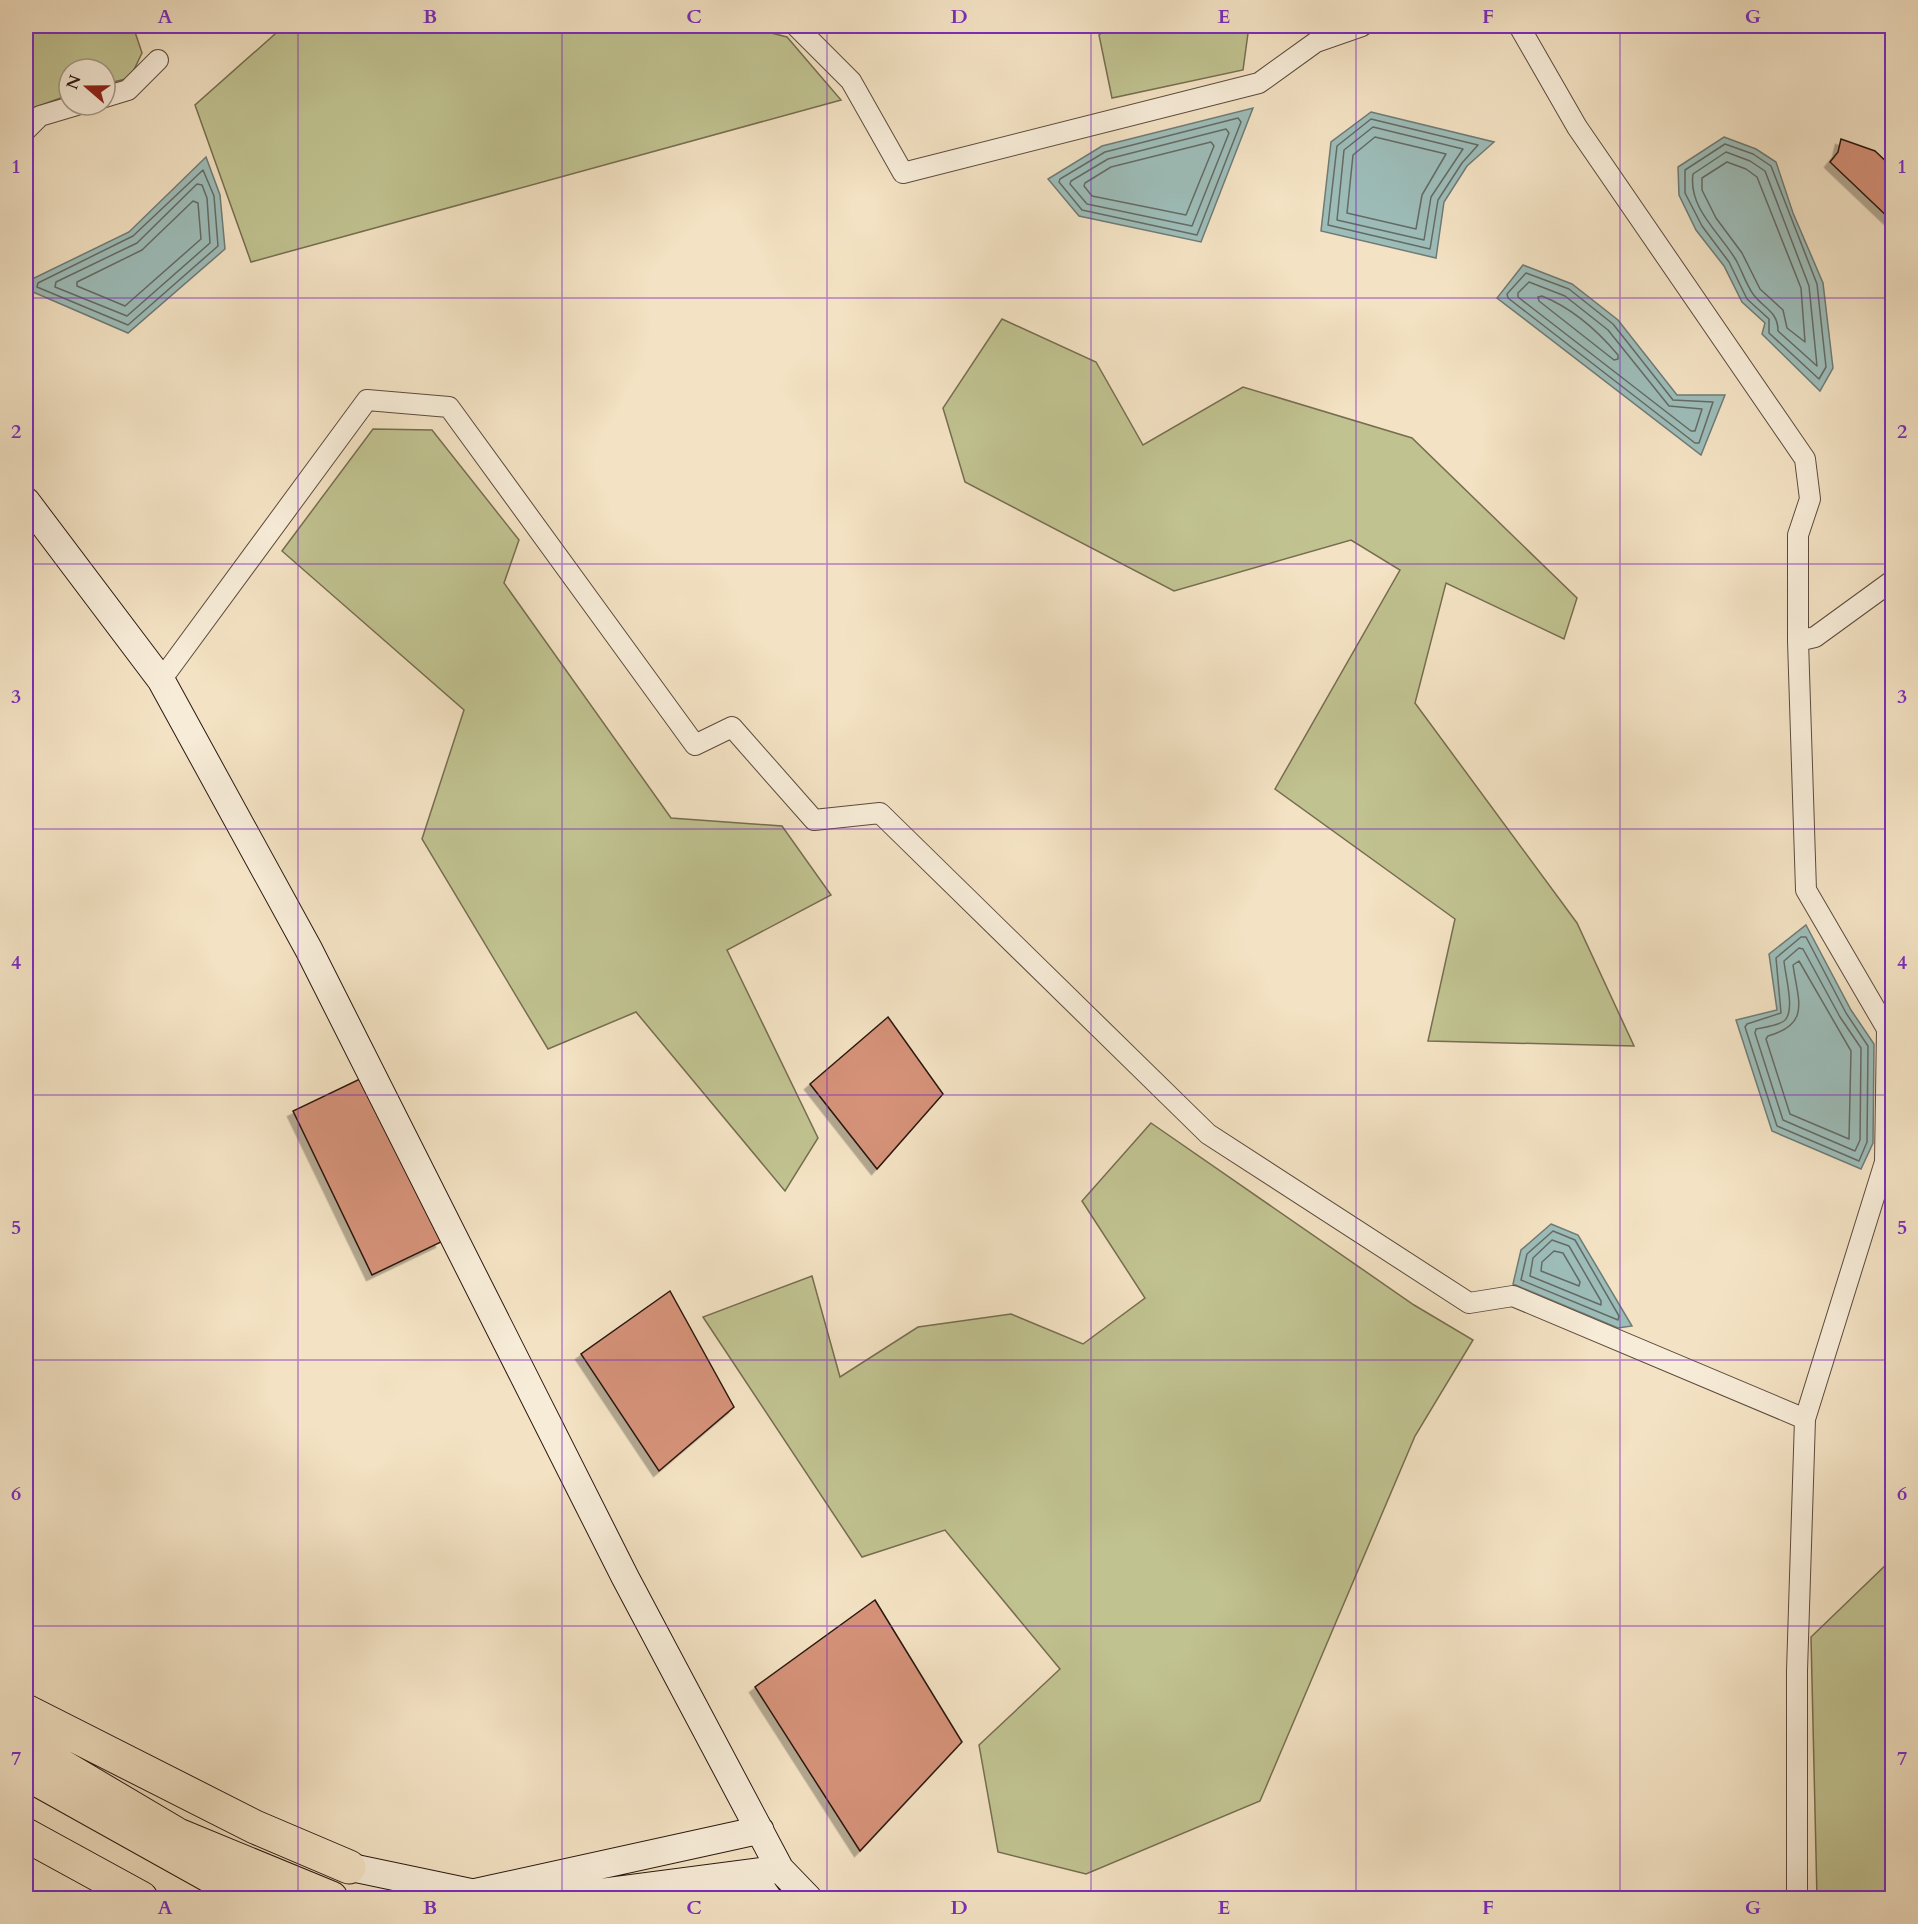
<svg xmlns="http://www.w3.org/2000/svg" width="1918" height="1924" font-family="Cardo,serif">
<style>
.green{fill:#c0c290;stroke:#766e50;stroke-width:1.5}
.water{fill:#9dbdb9;stroke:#6f7b76;stroke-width:1.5}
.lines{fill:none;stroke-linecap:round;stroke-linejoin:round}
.shore{stroke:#646b65;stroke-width:1.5}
.building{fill:#d59279;stroke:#2b1911;stroke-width:1.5;filter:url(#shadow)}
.minor-casing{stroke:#5d4b3e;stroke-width:22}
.secondary-casing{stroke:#2b1911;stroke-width:29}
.primary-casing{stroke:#2b1911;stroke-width:32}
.motorway-casing{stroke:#2b1911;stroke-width:35}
.minor{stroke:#f7ecd8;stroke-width:20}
.secondary{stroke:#f7ecd8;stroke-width:27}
.primary{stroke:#f3e2c3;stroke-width:30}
.motorway{stroke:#f3e2c3;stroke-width:33}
.grid{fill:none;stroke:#7b2cbf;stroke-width:1.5;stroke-opacity:0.55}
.neatline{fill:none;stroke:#7b2cbf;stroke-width:2}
.grid-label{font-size:20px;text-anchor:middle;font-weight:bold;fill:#7b2cbf}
</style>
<defs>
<filter id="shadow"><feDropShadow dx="-5.5" dy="5.5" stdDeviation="0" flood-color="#0004"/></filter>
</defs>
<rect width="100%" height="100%" fill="#f3e2c3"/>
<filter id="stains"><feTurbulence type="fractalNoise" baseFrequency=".00333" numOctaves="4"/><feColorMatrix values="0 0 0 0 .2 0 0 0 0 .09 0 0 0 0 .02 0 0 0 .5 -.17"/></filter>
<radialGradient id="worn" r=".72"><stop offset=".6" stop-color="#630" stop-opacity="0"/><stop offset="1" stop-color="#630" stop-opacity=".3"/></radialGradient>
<path class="green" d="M26 26H133L142 53 130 78 105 84V69H69V95L36 107 26 116Z
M284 26H744L787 37 841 100 251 262 195 105Z
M1110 26H1249L1243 70 1112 98 1099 35Z
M1002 319 1096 362 1143 445 1243 387 1412 438 1577 598 1564 639 1446 583 1415 703 1577 923 1634 1046 1428 1041 1455 919 1275 789 1400 570 1351 540 1174 591 965 482 943 408Z
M373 429 432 430 519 540 504 583 671 818 782 826 831 895 727 950 818 1138 785 1191 636 1012 548 1049 422 839 464 710 282 551Z
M1151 1123 1414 1305 1473 1340 1415 1436 1260 1801 1086 1874 998 1852 979 1745 1060 1669 945 1530 862 1557 703 1317 812 1276 840 1377 918 1327 1011 1314 1083 1344 1145 1298 1082 1201Z
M1892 1559V1898H1817L1811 1637Z"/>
<path class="water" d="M1253 108 1201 242 1079 216 1048 179 1102 146Z
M1371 112 1494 142 1467 166 1444 202 1436 258 1321 231 1331 142Z
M1724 137 1756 149 1776 162 1793 213 1823 283 1833 368 1820 391 1762 334 1765 323 1742 302 1724 266 1696 230 1679 195 1678 167Z
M206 157 220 195 225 249 128 333 26 289V282L129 232Z
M1523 265 1572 284 1618 320 1677 395H1725L1701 455 1497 298Z
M1806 925 1851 1010 1874 1044 1873 1143 1861 1169 1772 1131 1736 1020 1777 1010 1769 954Z
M1551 1224 1578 1235 1632 1326 1618 1328 1513 1284 1521 1250Z"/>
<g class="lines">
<path class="shore" d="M1238 118 1241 122 1197 235 1082 210 1059 182 1060 179 1105 152Z
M1371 119 1478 145 1462 163 1438 200 1430 249 1328 225 1337 146Z
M1373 127 1463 149 1431 197 1424 240 1337 220 1344 150Z
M1226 129 1229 133 1192 226 1087 204 1070 184 1071 181 1108 159Z
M1375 137 1446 154 1422 195 1416 229 1347 213 1353 155Z
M1211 142 1214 146 1186 215 1092 196 1084 186 1085 183 1111 167Z
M1725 144 1753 154 1771 166 1817 284 1826 367 1819 379 1769 333V319L1747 299 1729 262 1702 226 1685 193V170Z
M1726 152 1750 161 1765 171 1809 286 1817 366 1778 331C1778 311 1764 309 1753 294 1746 284 1742 271 1736 260 1720 233 1688 208 1693 174Z
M1727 162 1746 169 1757 177 1801 288 1805 342 1787 328 1783 310 1760 289 1742 253 1716 218 1702 190V178Z
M203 170 214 196 218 246 128 325 37 287 38 283 133 236Z
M197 184 202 185 207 198 210 243 127 316 55 287 56 282 137 243Z
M193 201 198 203 201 239 125 306 77 286V282L142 250Z
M1526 273 1569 289 1613 324 1673 400 1713 402 1699 443H1695L1508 298 1507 294Z
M1529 282 1565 296 1608 330 1669 406 1702 409 1695 431H1691L1518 297V293Z
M1542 296C1572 308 1597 330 1618 355V359L1614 360 1539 301 1538 297Z
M1801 937H1806L1846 1013 1868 1046 1867 1142 1859 1161 1777 1126 1745 1027 1747 1024 1781 1013 1776 958Z
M1799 948 1803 949 1840 1017 1861 1048 1860 1140 1855 1151 1783 1120 1755 1033 1756 1029C1765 1027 1777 1026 1784 1021 1796 1012 1785 975 1784 961Z
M1799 961 1851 1051 1849 1139 1790 1114 1766 1039 1768 1036C1811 1024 1798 1001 1793 965Z
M1553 1231 1575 1240 1619 1316 1618 1320 1521 1280 1527 1254Z
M1552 1240 1569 1246 1601 1301V1305L1530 1276 1533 1258Z
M1554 1251 1563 1253 1580 1282 1579 1286 1541 1271 1542 1262Z"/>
</g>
<path class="building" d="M1841 139 1875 151 1892 167V221L1830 162 1838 152Z
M888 1017 943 1094 877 1169 810 1084Z
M362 1078 441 1242 372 1275 293 1111Z
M670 1291 734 1407 659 1471 581 1354Z
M875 1600 962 1742 860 1851 755 1687Z"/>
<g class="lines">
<defs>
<path id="minor" d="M796 26 851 81 903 173 1259 83 1316 42 1362 26
M1519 26 1577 127 1805 459 1810 499 1798 535V641L1815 637 1892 581
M105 97 128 90 158 60
M26 130 40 116 77 105
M161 680 367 400 449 407 695 745 732 727 814 820 880 813 1208 1134 1469 1303 1513 1296 1805 1419
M1797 1898V1671L1805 1419 1885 1162 1887 1029 1806 890 1798 641"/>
<path id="secondary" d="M26 501 161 680 309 950 625 1577 780 1869 808 1898
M349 1867 473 1893 760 1830
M728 1880 760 1887 768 1898
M559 1898 780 1869"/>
<path id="primary" d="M26 1775 207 1876 262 1898"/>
<path id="motorway" d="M26 1711 255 1827 349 1867
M26 1745 178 1835 331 1898
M26 1835 141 1898"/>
</defs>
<use href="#minor" class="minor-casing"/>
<use href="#secondary" class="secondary-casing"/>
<use href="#primary" class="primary-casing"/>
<use href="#motorway" class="motorway-casing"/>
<use href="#minor" class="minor"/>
<use href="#secondary" class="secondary"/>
<use href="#primary" class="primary"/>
<use href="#motorway" class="motorway"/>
</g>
<path class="grid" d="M298 26V1898M562 26V1898M827 26V1898M1091 26V1898M1356 26V1898M1620 26V1898M26 298H1892M26 564H1892M26 829H1892M26 1095H1892M26 1360H1892M26 1626H1892"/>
<rect width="1918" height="1924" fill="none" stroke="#f3e2c3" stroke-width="66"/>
<g transform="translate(87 87) rotate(290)"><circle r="28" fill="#f7ecd8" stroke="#a59888" stroke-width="1.5"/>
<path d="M0-4.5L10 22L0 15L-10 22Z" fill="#8f2418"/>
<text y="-9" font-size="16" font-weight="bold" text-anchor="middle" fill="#2b1911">N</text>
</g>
<rect x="33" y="33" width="1852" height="1858" class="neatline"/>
<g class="grid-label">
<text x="165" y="23">A</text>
<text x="430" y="23">B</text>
<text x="694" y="23">C</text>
<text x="959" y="23">D</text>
<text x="1224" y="23">E</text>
<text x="1488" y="23">F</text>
<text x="1753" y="23">G</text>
<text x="16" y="173">1</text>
<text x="1902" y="173">1</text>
<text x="16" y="438">2</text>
<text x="1902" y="438">2</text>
<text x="16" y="703">3</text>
<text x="1902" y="703">3</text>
<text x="16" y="969">4</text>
<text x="1902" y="969">4</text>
<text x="16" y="1234">5</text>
<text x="1902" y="1234">5</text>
<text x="16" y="1500">6</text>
<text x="1902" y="1500">6</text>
<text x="16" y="1765">7</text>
<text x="1902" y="1765">7</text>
<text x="165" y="1914">A</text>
<text x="430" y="1914">B</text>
<text x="694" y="1914">C</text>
<text x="959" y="1914">D</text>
<text x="1224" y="1914">E</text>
<text x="1488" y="1914">F</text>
<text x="1753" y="1914">G</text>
</g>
<rect width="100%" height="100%" filter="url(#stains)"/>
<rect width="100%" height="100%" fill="url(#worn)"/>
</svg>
